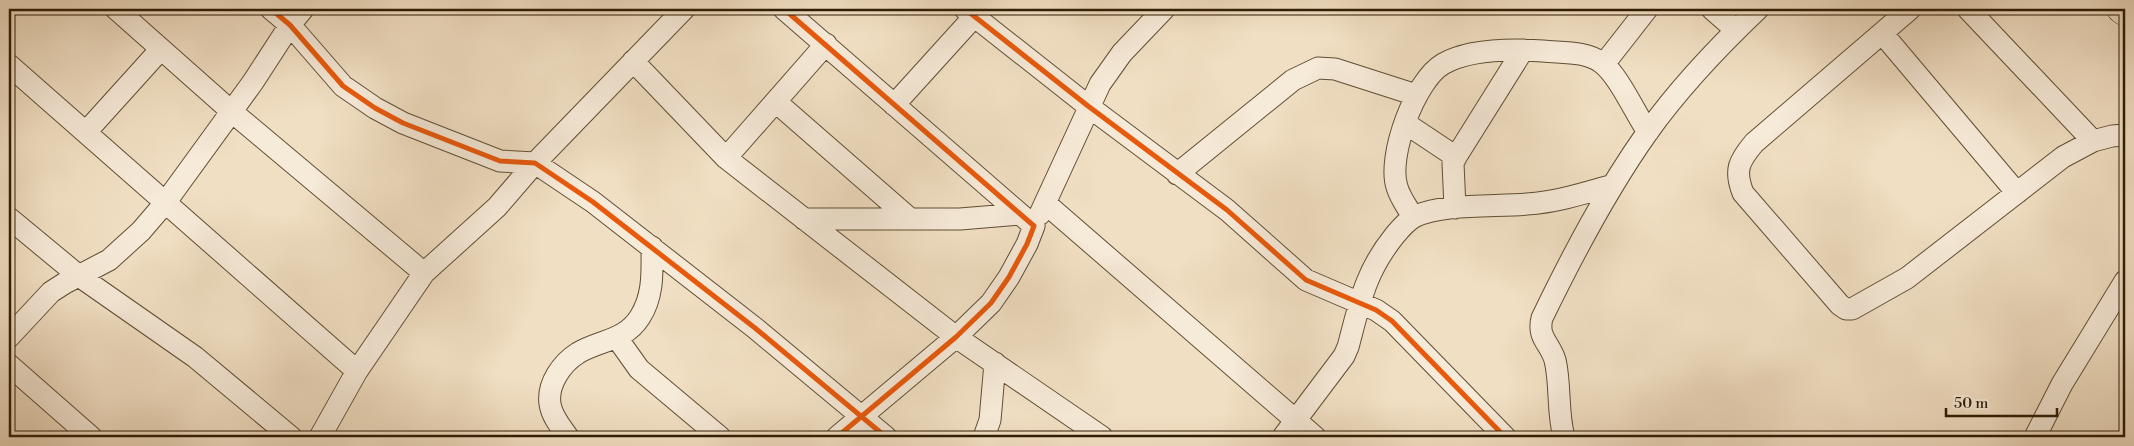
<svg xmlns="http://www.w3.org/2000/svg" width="2134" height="446" font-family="'Libre Bodoni',serif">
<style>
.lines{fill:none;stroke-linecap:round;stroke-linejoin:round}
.minor-casing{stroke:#5f4e34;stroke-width:23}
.major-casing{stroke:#2e1d05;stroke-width:29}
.minor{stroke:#f6ead8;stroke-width:21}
.major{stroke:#f1dfc3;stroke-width:28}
.cycleway-casing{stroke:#f6ead8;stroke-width:8}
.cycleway{stroke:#e8590c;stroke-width:5}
</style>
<rect width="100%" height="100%" fill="#f1dfc3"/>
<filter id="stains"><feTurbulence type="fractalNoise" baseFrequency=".004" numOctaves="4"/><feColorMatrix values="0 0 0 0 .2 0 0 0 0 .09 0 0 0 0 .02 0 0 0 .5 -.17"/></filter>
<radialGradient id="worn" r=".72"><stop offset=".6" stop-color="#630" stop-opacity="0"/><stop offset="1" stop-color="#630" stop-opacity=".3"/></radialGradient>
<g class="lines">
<defs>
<path id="minor" d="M116 9 231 111 424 273
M271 9 290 25 343 86 375 108 403 123 500 161 535 163 593 202 755 328 886 437
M784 9 1034 226 1027 244 1009 277 991 303 956 337 837 437
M965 9 1088 106 1227 210 1306 280 1376 310 1392 321 1505 437
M1712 9 1736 30
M1910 9 1754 143C1739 161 1734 170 1743 193L1840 305 1846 309H1852L1907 278 2063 157 2093 141 2112 136 2125 135
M1968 9 2093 141
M1882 33 2017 193
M633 61 726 158 956 337 1102 437
M1604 64 1647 9
M9 65 357 371
M776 102 909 218
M894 105 981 9
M1405 123 1456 157
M86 132 161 49
M726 158 826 44
M1177 174 1293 80 1318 68 1335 69 1416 95
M1045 203 1315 437
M1455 208 1453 163 1456 157 1523 50
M1040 214 1100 84 1122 53 1164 9
M1413 217C1408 208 1400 198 1397 187 1387 157 1415 80 1443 64 1469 49 1513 49 1543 51 1563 53 1586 51 1602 63 1619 76 1635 113 1648 132
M9 218 79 276 195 357 291 437
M804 219H960L1020 214
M9 337 51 292 65 283 109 260 141 231 165 203 253 82 290 25 303 9
M617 338 639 369 720 437
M9 365 91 437
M320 437 357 371 424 273 497 207 535 163 684 9
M568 437C561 427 552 417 550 404 547 384 562 363 578 353 600 340 625 341 640 317 654 295 652 271 652 247
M984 437 990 420 995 363
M1283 437 1344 356 1348 347C1360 302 1365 272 1395 235 1400 229 1407 221 1414 217 1441 203 1496 207 1527 204 1557 202 1585 193 1613 185
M1564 437C1557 412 1561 385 1555 360 1550 343 1537 338 1542 318 1573 254 1606 191 1647 133 1679 88 1718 47 1758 9
M2035 437 2062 384 2125 281"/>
<path id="major" d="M2121 9 2125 12"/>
</defs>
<use href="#minor" class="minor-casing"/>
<use href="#major" class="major-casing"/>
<use href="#minor" class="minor"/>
<use href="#major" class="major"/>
<defs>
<path id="cycleway" d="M271 9 290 25 343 86 375 108 403 123 500 161 535 163 593 202 755 328 886 437
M784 9 1034 226 1027 244 1009 277 991 303 956 337 837 437
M965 9 1088 106 1227 210 1306 280 1376 310 1392 321 1505 437"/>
</defs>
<use href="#cycleway" class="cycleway-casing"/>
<use href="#cycleway" class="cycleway"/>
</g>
<rect width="2134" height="446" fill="none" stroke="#f1dfc3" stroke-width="30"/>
<rect x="10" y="10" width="2114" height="426" fill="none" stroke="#2e1d05" stroke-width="2.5"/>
<rect x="15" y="15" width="2104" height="416" fill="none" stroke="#2e1d05"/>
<path d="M1946 408v8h111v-8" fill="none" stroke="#2e1d05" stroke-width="2.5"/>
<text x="1954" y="408" font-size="15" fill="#2e1d05" stroke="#f6ead8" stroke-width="4" paint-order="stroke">50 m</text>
<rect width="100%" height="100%" filter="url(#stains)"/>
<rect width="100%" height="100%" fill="url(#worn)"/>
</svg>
